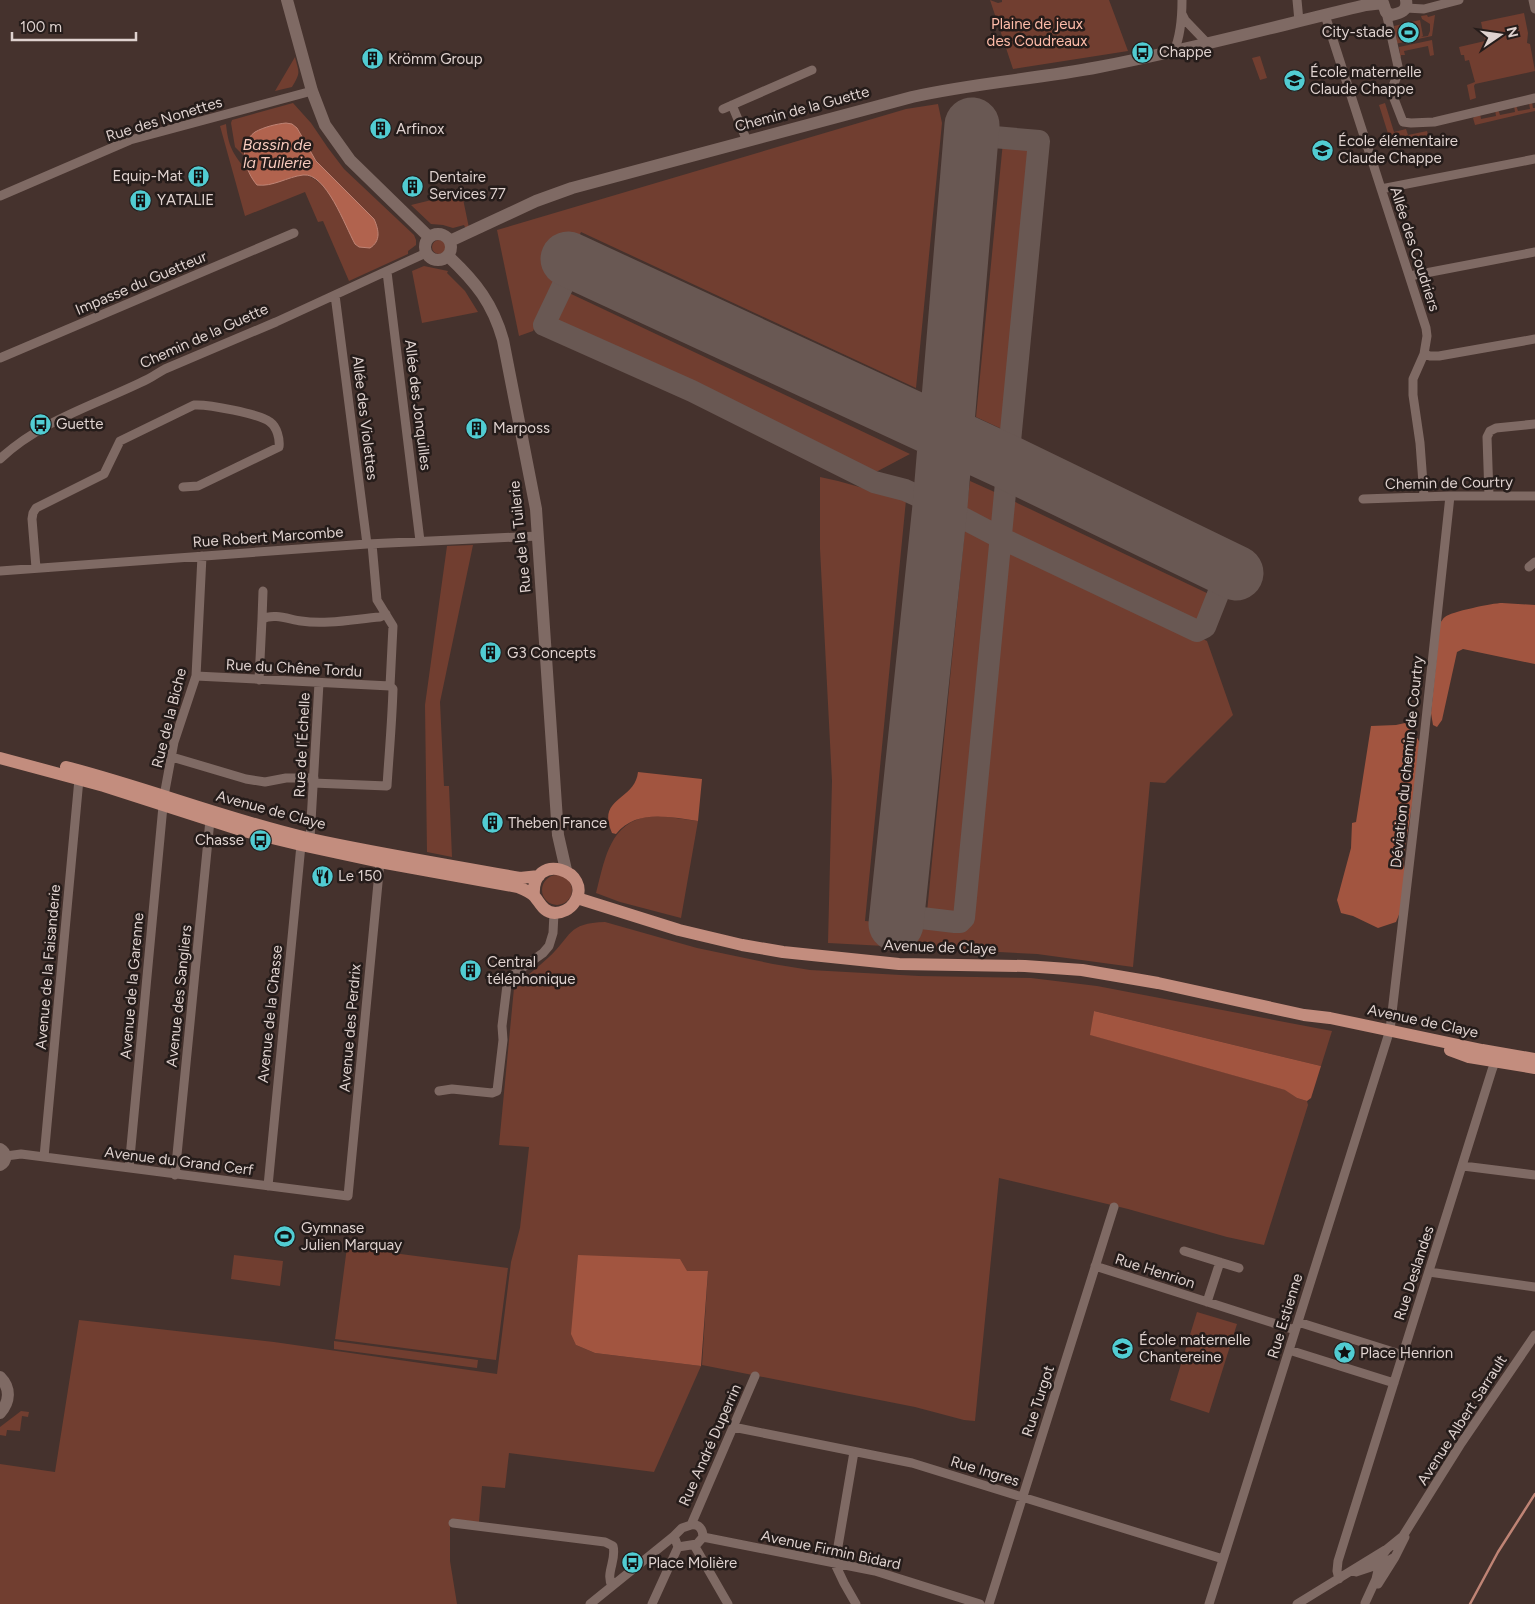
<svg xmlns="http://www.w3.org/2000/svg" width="1535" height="1604" font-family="Figtree,sans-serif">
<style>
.green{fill:#713e30}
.forest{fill:#a25540}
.water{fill:#b1634e;stroke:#bf8475}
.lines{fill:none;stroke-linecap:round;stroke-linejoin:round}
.stream{stroke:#bf8475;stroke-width:2.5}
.taxiway{stroke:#695853;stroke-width:22}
.runway{stroke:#695853;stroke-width:55}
.street{stroke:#7f6a64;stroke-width:9}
.secondary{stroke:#7f6a64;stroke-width:12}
.primary{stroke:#c38d7e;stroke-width:12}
.labels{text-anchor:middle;stroke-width:5;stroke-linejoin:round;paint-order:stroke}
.park-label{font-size:15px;fill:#febca9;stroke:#251c1a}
.poi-label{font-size:15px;fill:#dfd2cf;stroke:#251c1a;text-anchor:start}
.street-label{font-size:15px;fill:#dfd2cf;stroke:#251c1a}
.water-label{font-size:16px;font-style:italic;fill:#f8cbbe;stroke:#251c1a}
</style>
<rect width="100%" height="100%" fill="#45322d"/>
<path class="green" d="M990 0 998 3 1002 2V0H1109L1128 51 1013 69Z
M1524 13 1528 33 1527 43 1530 44 1535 71 1475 84 1474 86 1476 98 1470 100 1467 85 1475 82 1469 60 1465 61 1464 55H1461L1459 47 1485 41 1481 22Z
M1427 15 1428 17 1435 15 1432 36 1395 44 1397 42 1394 26 1420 20 1423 36 1421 37 1428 36 1430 31V24L1422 19 1421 16Z
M1432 40 1434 55 1430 56 1428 46 1404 51 1405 55H1401V58L1398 54 1400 53 1399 47Z
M1260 56 1267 78 1260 80 1252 58Z
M295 57C299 73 301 72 292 87L275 91Z
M1532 102 1533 108H1535V111L1475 125 1473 118 1480 113 1481 119 1496 116 1495 110 1498 109 1500 115 1515 112 1514 106 1516 105 1518 111 1530 109 1529 103Z
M293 103 311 123 328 148 344 169 414 235 416 240V245L408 251V254L349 281 323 221 318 222 305 192 245 216 220 126 226 124C228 143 231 151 243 166L245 161V165L261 186 302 175C328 175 344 224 355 244L374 219C352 198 326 177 310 151 302 140 301 126 286 123L245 147 244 156 235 147 231 123 232 120Z
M1385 103 1394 132 1406 129 1408 135 1427 131 1428 135 1391 143 1379 105Z
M938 104 942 123 916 388 581 232 533 331 519 336 497 230 906 109Z
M1003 142 1032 146 1004 430 976 417Z
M456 194H462L469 228 466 229 464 225 453 228 443 225 431 224 411 205Z
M432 247a7 7 0 1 1 14 0a7 7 0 1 1-14 0Z
M424 266 448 271 447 273 465 291 478 312 422 323 412 271Z
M567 292 910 454 876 472 554 321Z
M820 477 838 481 906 500 865 921 957 929 964 928 972 915 1005 546 1207 641 1233 715 1165 783 1150 782 1133 967 1037 954 828 943 832 781 820 549Z
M970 481 999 494 995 529 966 513Z
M1011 500 1211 595 1198 623 1009 535Z
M965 527 994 541 958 914 927 912Z
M473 545 440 702 444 786H449L452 857 427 852 425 705 447 546Z
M661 816 698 821 681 918 620 902 596 893C604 864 608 827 642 818 647 816 655 817 661 816Z
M542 890a15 15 0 1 1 30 0a15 15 0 1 1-30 0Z
M605 922 697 948 773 964 810 970 919 976 1031 978 1097 986 1332 1031 1321 1066 1094 1011 1091 1035 1286 1090 1297 1098 1307 1101 1308 1105 1264 1245 1227 1237 1128 1209 999 1178 975 1421 964 1420 915 1407 702 1365 708 1271 576 1345 595 1353 701 1366 654 1472 509 1453 505 1488 482 1486 479 1522 450 1519V1561L457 1604H0V1464L55 1472 79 1320 274 1342 497 1374 511 1262 520 1228 529 1147 499 1145 514 988C525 977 537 968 549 957 572 936 567 923 605 922Z
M347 1247 508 1268 496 1360 335 1339Z
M234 1255 283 1261 280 1286 231 1279Z
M1197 1312 1237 1324 1209 1413 1170 1400Z
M334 1341 478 1360 477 1368 334 1349Z
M21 1411 29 1412 28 1417 22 1416 20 1431 7 1430 6 1436 0 1435V1436V1427Z"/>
<path class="forest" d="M1502 603 1535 605V664L1463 649 1457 652 1442 720 1437 727 1433 725 1431 713 1440 623C1442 621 1443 618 1445 617 1450 612 1493 603 1502 603Z
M1405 723 1413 730 1422 747 1403 859 1407 882 1405 900 1396 922 1378 928 1353 916 1341 913 1337 900 1351 848 1352 823 1356 822 1371 726 1396 725Z
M638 772 702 779 698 821C670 817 636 809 616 834L612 833C596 797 635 801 638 772Z
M1094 1011 1321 1066 1311 1098 1307 1101 1297 1098 1285 1090 1090 1035Z
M578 1255 680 1259 687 1271H708L701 1366 595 1353 576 1345 571 1334Z"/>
<path class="water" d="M286 123 292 124 297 128 316 161 374 219C379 230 381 241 370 248L359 247 355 244C345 226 326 172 303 175 287 177 273 187 257 185 245 171 237 145 255 132 264 127 276 124 286 123Z"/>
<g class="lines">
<path class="stream" d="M1470 1604 1498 1552 1535 1494"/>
<path class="taxiway" d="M574 262 544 325 692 391 874 482 905 490 940 506 1001 538 1197 631 1205 627 1228 569
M896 915 955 922H960L964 918 1039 141 971 135"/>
<path class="runway" d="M568 259 1009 463 1236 573
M896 924 940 506 972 125"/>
<path class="street" d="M1297 0 1299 21
M1533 0 1535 9
M1406 8 1424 9 1459 0
M1386 12 1399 71 1391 91 1403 122 1411 123 1434 122 1535 98
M1182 14 1185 20 1208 44
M1325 15 1426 328 1427 336 1424 354 1413 379V395L1420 443 1424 497
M1174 51C1181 35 1182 18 1182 0
M732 105 747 141
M723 109 812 70
M1381 189 1535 159
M0 196 130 140 312 91
M387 272 420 541
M1410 276 1535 252
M335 295 367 544
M1424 354 1430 356H1439L1535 339
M0 358 294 233
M0 459C41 420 98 404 148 379 154 376 159 372 165 369L276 322 426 253
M1489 496 1487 437 1490 431 1496 428 1535 424
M1363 499 1450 496H1535
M1529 567 1535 562
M36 568 32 519 33 513 36 508 104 474 120 441 194 405C208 404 260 414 270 422 277 427 280 439 279 447L198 486 183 487
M0 571 367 544 538 536
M262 619 263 591
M196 676 390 686
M259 680 262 619C274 613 288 619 301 621 326 625 355 619 380 617L386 614
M172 757 246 779 265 782 286 778H314
M313 783 387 786C389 754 392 722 393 689L390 686 393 626 377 600 372 544
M164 796 174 742 196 676 202 556
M310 839 319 683
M1390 1030 1424 738 1450 496
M439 1091 452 1089 492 1093 497 1091 503 1040 502 1026 507 985 515 973 543 953 549 946 553 933 554 913
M6 1156 21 1154 348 1196 380 862
M44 1157 79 779
M1463 1166 1535 1175
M129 1168 163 806
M175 1175 210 820
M268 1186 301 845
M1184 1251 1239 1268
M1095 1266 1295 1330
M1429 1272 1535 1287
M1207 1302 1220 1262
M1298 1322 1403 1355
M1289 1350 1394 1383
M733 1427 912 1463 1223 1559
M854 1452 835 1564 844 1583 856 1604
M453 1523 605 1542 613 1546C617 1560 605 1573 612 1586
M691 1525 755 1376
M691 1525C699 1524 703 1529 703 1537L697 1544 678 1547 674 1536 682 1528Z
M703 1537 875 1571 980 1604
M694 1545 728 1604
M1356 1572 1386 1562 1395 1557 1405 1537
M1339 1579 1337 1571 1338 1561 1492 1070 1495 1062
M1378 1584 1395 1557
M1365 1603 1376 1579 1381 1557 1387 1549 1403 1536 1460 1445 1535 1335
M590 1604 674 1536
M652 1604 678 1547
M989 1604 1114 1207
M1209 1604 1388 1036
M1297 1604 1385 1550"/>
<path class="secondary" d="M287 0 312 91 325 125 350 160 429 237
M1383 3 1386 12 1391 15C1401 13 1408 11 1406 0
M425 247a13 13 0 1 1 26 0a13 13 0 1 1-26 0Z
M450 241 536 201 572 188 912 97C974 83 1037 79 1099 67 1189 50 1277 26 1366 5L1383 3
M448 256C476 282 493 304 503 340L536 509 558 835 566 870
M0 1149C7 1153 7 1161 0 1165
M0 1377C11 1388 10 1402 0 1413"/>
<path class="primary" d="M0 758 104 786 244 831 301 845 380 862 518 887C523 889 531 892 535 897 541 904 543 912 555 913 562 913 570 909 574 903 596 871 530 849 534 896
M66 767C148 788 228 820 311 839 380 854 450 865 520 878L539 876
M577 898 679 930 742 945 783 952 899 964 1025 966 1082 970 1158 983 1304 1015 1330 1018 1482 1050 1535 1059
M1450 1050 1469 1057 1535 1068"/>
</g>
<defs>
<symbol id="stadium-disc" viewBox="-11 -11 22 22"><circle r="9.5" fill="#51ccd2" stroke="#251c1a"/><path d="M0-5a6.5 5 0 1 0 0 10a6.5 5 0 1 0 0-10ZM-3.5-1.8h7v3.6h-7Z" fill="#111"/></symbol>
<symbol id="bus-disc" viewBox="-11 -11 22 22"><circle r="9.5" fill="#51ccd2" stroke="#251c1a"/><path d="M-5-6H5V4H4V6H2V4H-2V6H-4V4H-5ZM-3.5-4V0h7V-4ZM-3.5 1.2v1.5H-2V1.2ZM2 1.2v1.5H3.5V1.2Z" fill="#111"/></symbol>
<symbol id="building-disc" viewBox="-11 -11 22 22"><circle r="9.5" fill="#51ccd2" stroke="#251c1a"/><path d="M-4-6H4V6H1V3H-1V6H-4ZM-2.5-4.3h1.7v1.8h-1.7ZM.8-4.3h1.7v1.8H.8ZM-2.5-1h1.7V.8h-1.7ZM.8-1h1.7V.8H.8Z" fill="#111"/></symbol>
<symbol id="school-disc" viewBox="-11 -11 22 22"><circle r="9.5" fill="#51ccd2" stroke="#251c1a"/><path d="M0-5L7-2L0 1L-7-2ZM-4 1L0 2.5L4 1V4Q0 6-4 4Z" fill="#111"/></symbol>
<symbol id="restaurant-disc" viewBox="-11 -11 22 22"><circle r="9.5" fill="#51ccd2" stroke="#251c1a"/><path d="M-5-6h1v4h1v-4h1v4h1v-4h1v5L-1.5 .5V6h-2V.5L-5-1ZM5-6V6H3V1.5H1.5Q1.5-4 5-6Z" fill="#111"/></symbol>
<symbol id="sight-disc" viewBox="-11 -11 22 22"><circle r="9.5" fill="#51ccd2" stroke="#251c1a"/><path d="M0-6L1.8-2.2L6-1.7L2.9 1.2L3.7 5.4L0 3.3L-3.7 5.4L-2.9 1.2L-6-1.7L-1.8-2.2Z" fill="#111"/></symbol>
</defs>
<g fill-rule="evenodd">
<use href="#stadium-disc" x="1396" y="20" width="25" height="25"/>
<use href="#bus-disc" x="1130" y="40" width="25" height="25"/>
<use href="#building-disc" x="360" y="46" width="25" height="25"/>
<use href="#school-disc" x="1282" y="68" width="25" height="25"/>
<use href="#building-disc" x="368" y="116" width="25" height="25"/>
<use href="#school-disc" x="1310" y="138" width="25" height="25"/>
<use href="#building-disc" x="186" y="164" width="25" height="25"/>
<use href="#building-disc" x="400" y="174" width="25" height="25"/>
<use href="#building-disc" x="128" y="188" width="25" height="25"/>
<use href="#bus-disc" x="28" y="412" width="25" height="25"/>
<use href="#building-disc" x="464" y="416" width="25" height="25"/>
<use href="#building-disc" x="478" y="640" width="25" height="25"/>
<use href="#building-disc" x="480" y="810" width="25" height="25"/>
<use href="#bus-disc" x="248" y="828" width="25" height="25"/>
<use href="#restaurant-disc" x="310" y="864" width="25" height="25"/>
<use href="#building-disc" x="458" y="958" width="25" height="25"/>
<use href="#stadium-disc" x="272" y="1224" width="25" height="25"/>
<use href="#school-disc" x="1110" y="1336" width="25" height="25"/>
<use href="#sight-disc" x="1332" y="1340" width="25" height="25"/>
<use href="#bus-disc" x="620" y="1550" width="25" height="25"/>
</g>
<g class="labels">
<g class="park-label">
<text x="1037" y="29">Plaine de jeux<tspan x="1037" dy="17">des Coudreaux</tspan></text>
</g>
<g class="poi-label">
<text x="1393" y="37" text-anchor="end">City-stade</text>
<text x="1159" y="57">Chappe</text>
<text x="388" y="64">Krömm Group</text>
<text x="1310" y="77">École maternelle<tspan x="1310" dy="17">Claude Chappe</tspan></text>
<text x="396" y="134">Arfinox</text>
<text x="1338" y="146">École élémentaire<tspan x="1338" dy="17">Claude Chappe</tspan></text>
<text x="183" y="181" text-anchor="end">Equip-Mat</text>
<text x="429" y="182">Dentaire<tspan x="429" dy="17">Services 77</tspan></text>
<text x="157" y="205">YATALIE</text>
<text x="56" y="429">Guette</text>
<text x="493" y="433">Marposs</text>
<text x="507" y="658">G3 Concepts</text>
<text x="508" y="828">Theben France</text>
<text x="244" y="845" text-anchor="end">Chasse</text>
<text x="338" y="881">Le 150</text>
<text x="487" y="967">Central<tspan x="487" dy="17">téléphonique</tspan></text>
<text x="301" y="1233">Gymnase<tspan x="301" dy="17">Julien Marquay</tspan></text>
<text x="1139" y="1345">École maternelle<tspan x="1139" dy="17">Chantereine</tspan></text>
<text x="1360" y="1358">Place Henrion</text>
<text x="648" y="1568">Place Molière</text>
</g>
<g class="street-label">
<text transform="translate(802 109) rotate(-15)" y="5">Chemin de la Guette</text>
<text transform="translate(164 119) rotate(-17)" y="5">Rue des Nonettes</text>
<text transform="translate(1415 249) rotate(72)" y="5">Allée des Coudriers</text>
<text transform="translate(141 283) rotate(-23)" y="5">Impasse du Guetteur</text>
<text transform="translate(204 336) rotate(-24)" y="5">Chemin de la Guette</text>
<text transform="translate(418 405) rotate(83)" y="5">Allée des Jonquilles</text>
<text transform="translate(365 418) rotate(83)" y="5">Allée des Violettes</text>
<text transform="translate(1449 483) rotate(-1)" y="5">Chemin de Courtry</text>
<text transform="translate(268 537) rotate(-4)" y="5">Rue Robert Marcombe</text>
<text transform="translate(520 537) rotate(-96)" y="5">Rue de la Tuilerie</text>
<text transform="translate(294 668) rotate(3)" y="5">Rue du Chêne Tordu</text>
<text transform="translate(169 718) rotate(-76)" y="5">Rue de la Biche</text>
<text transform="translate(302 745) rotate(-87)" y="5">Rue de l'Échelle</text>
<text transform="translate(1407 762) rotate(-84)" y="5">Déviation du chemin de Courtry</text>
<text transform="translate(271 810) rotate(15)" y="5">Avenue de Claye</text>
<text transform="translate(940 947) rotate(2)" y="5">Avenue de Claye</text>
<text transform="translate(48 967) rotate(-85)" y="5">Avenue de la Faisanderie</text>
<text transform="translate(132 986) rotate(-85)" y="5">Avenue de la Garenne</text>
<text transform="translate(179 996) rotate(-84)" y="5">Avenue des Sangliers</text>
<text transform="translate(270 1014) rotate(-84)" y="5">Avenue de la Chasse</text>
<text transform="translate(1423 1021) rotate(12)" y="5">Avenue de Claye</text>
<text transform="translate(350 1028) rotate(-85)" y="5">Avenue des Perdrix</text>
<text transform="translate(179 1161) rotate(7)" y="5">Avenue du Grand Cerf</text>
<text transform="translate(1155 1271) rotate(18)" y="5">Rue Henrion</text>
<text transform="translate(1414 1273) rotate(-72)" y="5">Rue Deslandes</text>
<text transform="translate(1285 1316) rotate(-73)" y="5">Rue Estienne</text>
<text transform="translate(1038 1401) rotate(-72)" y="5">Rue Turgot</text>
<text transform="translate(1462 1420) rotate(-57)" y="5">Avenue Albert Sarrault</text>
<text transform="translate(710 1445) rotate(-66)" y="5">Rue André Duperrin</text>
<text transform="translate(985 1471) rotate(17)" y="5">Rue Ingres</text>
<text transform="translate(831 1550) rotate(12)" y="5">Avenue Firmin Bidard</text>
</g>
<g class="water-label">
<text x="277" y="150">Bassin de<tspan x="277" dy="18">la Tuilerie</tspan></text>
</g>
</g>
<g transform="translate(1500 35) rotate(77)" stroke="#251c1a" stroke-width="4" paint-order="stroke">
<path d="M0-4L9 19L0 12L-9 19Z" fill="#dfd2cf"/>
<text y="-8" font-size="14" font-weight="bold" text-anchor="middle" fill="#dfd2cf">N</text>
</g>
<path d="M12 32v8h124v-8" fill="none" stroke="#dfd2cf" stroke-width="2.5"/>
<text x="20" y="32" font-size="15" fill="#dfd2cf" stroke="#251c1a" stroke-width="4" paint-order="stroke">100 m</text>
</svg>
